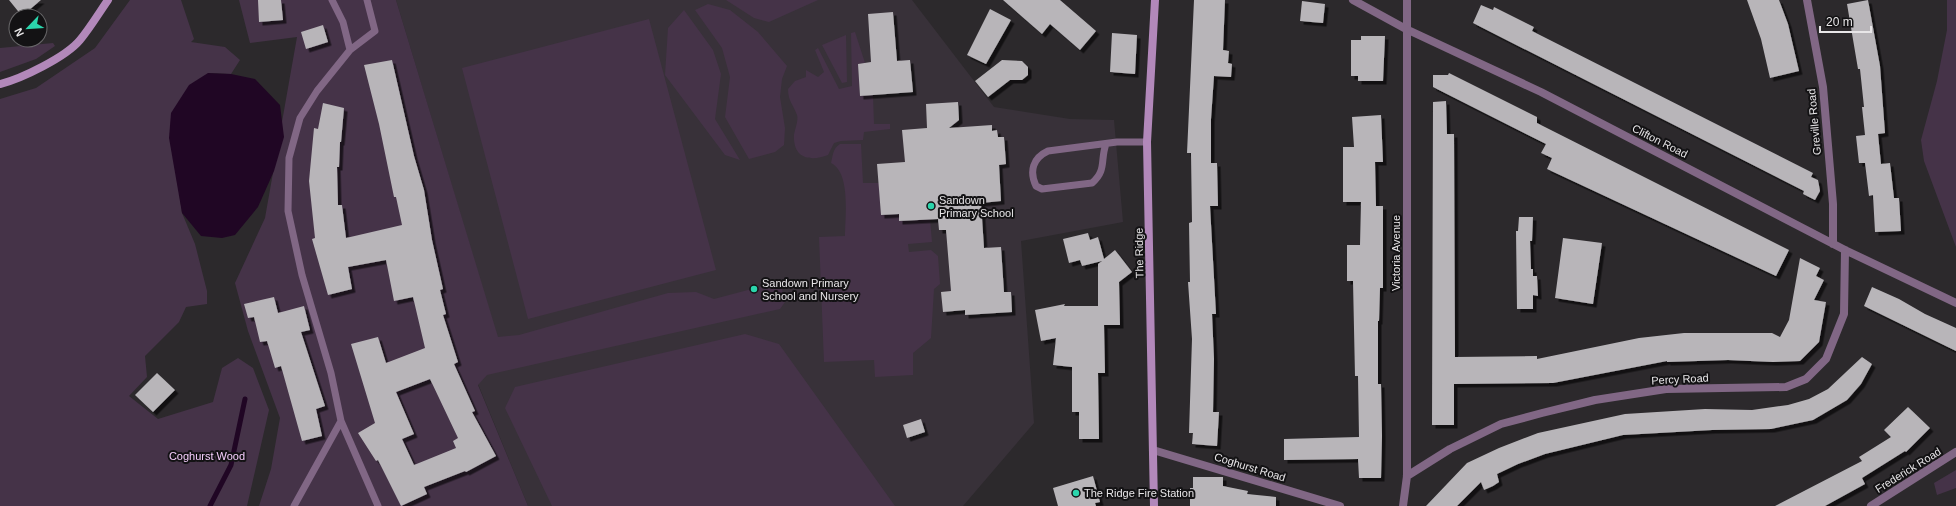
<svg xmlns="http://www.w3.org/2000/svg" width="1956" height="506" font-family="Arial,sans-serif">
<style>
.built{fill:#383139}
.green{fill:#453348}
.water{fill:#200624}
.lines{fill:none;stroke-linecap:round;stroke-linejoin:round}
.stream{stroke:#200624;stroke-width:5}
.building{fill:#b8b5b9;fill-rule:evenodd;filter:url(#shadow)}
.lane{stroke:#816785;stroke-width:7}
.street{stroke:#816785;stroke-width:8}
.secondary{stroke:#b288ba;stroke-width:8}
.poi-dot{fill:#2bd5ac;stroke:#131214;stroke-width:1.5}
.labels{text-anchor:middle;stroke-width:4;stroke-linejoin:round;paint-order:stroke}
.street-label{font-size:11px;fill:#e8e6e8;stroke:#131214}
.poi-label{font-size:11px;fill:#e8e6e8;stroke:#131214;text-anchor:start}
.park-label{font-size:11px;fill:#f5cdfc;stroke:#131214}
</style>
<defs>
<filter id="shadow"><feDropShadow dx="3.5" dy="3.5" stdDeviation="0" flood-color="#0009"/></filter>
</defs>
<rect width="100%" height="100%" fill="#2c292c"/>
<path class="built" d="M396 0H912L994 107 1070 119 1114 120 1123 222 1021 241 1034 423 963 506H528L478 384 503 356Z"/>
<path class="green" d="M130 0H181L194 39 191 42 225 47 240 60 231 74 208 73 178 185 182 213 195 244 207 291V304L186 307 179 322 145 356 147 377 129 396 158 419 213 402 222 368 238 358 253 368 269 410 247 506H0V99L36 88 95 48Z
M239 0H396L498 337 519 335 668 293 696 292 714 299 763 286 782 289 785 302 780 309 487 375 478 385 528 506H259L271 469 280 418 248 331 235 283 265 218 297 37 250 43Z
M726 0H818L769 22 754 18Z
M1947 0H1956V247L1924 161 1921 140 1937 81 1947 30Z
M708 4 730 10 758 32 787 66 782 79 780 97 785 128 784 145 775 152 749 159 725 117 730 77 722 48 695 10Z
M684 10 713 50 721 74 715 119 740 160 725 155 665 75 668 28Z
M649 19 716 270 528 319 462 68Z
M855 32 865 63 858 64 860 96 873 95 874 124H890V129L864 132 863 140 841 141 834 143 828 155C813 161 795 160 794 139 793 132 799 122 797 115 793 104 788 101 788 89L795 81 806 77V70L818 77 824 72 815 50 818 48 839 89 852 86 851 33Z
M846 35 847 82 842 83 822 45Z
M53 43 55 46 36 59 0 72V48Z
M840 144H861L863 183H879L881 215 899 214V221L930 219 932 242 908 244 909 252 931 250 938 256 940 284 934 289 931 338 913 353V375L875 377 874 360 824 362 819 237 845 236C845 217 851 173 831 163 833 155 833 148 840 144Z
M745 334 779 344 895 506H552L505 408 515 387Z
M1956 470V488L1937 495 1934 483Z"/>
<path class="water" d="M208 73 231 74 255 79 280 105 284 137 274 171 258 207 235 235 222 238 201 236 182 213 169 138 171 113 189 85Z"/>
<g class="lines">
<path class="stream" d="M210 506 231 465 245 399"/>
</g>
<path class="building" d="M9 0H41L22 16Z
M258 0H281L283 20 259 22Z
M1003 0H1060L1096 31 1080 50 1050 24 1042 34Z
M1194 0H1225L1223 50 1229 51 1228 63 1232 64 1231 77 1214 76 1211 119V163H1217L1218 206H1210L1216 314H1212L1214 359 1213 412H1219L1217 446 1192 444 1193 433H1189L1192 339 1188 282H1190L1189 223 1192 222 1191 153H1187Z
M1747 0H1779L1788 24 1799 71 1770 78 1761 39Z
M1868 0 1880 66 1885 133 1878 134 1881 164 1890 163 1894 198H1899L1901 231 1875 232 1873 195 1869 196 1865 163H1859L1856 136 1865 135 1862 107H1864L1860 69H1858L1847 4Z
M1302 1 1325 4 1323 23 1300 21Z
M1481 5 1493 10 1494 7 1534 27 1532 31 1813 173 1811 177 1818 180 1820 191 1815 200 1803 194 1804 191 1473 23Z
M990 9 1011 20 986 64 967 55Z
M893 12 897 61 910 60 913 92 860 96 858 64 871 62 868 14Z
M323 25 328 42 306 49 301 32Z
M1112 33 1137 35 1135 74 1110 72Z
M1361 36H1385L1383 81H1358V76H1351V40H1361Z
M392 60 414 156 424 190 432 240 443 289 440 290 446 314 443 315 458 362 454 364 475 411 472 412 496 456 466 472 465 471 424 487 427 494 401 506 378 460 376 461 358 433 375 423 351 344 378 337 386 363 425 348 413 297 394 301 386 260 348 267 352 289 328 295 312 239 315 238 309 181 314 128 318 129 323 103 344 108 341 142H340L339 167H337L338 205H342L346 238 402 225 396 197H394L379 124 364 65ZM430 379 458 438 453 441 456 448 414 465 402 439 414 434 396 392Z
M1002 60 1022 61 1028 67V75L1022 80H1010L988 97 975 81Z
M1449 73 1537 117V123L1789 250 1776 276 1547 169 1552 158 1541 153 1546 144 1433 87V75H1448Z
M1446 101 1447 134H1454L1455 357 1537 356V359L1639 338 1684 333H1772L1780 337 1789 320 1800 258 1820 268 1816 276 1824 280 1814 300 1826 302 1819 342 1800 361 1773 362 1728 360 1667 362V361L1553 383 1454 384V425H1432L1433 102Z
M958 102 959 120 949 128 992 125V131L997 130 998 137H1004L1006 164 999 165 1001 201 981 203 984 248 1001 247 1004 292H1011L1012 312 965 315V310L943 312 941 292 951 291 946 230H939L938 219 899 221V214L881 215 877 164 905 162 902 130 927 128 926 104Z
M1381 115 1383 162H1375L1376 206H1383V288H1380L1379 321H1378V384H1381L1382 436 1381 478H1359L1358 459 1284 460V439L1359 437 1358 376H1355L1353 281H1347V245H1360L1361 202H1343V147H1354L1352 117Z
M1519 217H1533L1532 241H1530L1531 269H1533V276H1537L1538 296 1533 295V309H1517L1516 231H1518Z
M1088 233 1090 240 1098 237 1104 259 1115 250 1132 272 1119 282 1120 325H1104L1105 373H1098L1099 439H1079V412H1072V367L1053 365 1056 338 1041 341 1035 310 1065 304 1064 306H1098V264L1102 261 1082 266 1080 260 1069 263 1063 239Z
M1563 238 1602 243 1593 304 1555 298Z
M1872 287 1899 299 1925 314 1956 328V351L1864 306Z
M274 297 278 313 304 306 310 330 301 332 325 406 316 409 322 436 302 441 281 366 275 368 267 341 260 342 254 317 248 318 244 304Z
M1862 357 1872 364 1861 384 1847 400 1813 420 1771 429 1712 430 1623 435 1545 454 1518 464 1497 474 1499 482 1493 486 1484 490 1481 482 1457 506H1426L1467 463 1499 448 1538 433 1625 414 1705 409 1752 410 1788 405 1809 399 1828 389Z
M157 373 175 390 153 412 135 395Z
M1908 407 1930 428 1906 452 1905 451 1862 478 1865 484 1825 506H1775L1862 461 1859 457 1891 437 1884 430Z
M921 419 925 432 907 438 903 425Z
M1093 476 1100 502 1095 503 1096 506H1058L1053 488Z
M1193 477H1223V486L1248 491 1247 494 1276 497V506H1190V488H1193Z"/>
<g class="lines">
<path class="lane" d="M332 0 343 22 350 50 317 91 300 118 289 158 288 211 302 275 331 373 341 421 378 506
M350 50 375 31 367 0
M1106 144C1100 160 1107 170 1092 183L1042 189 1036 186C1029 171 1033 158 1048 151L1117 142H1147
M294 506 341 421"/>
<path class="street" d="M1353 0 1406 29 1541 92 1845 250 1956 303
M1807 0 1823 87 1833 204V244
M1153 450 1340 506
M1407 476 1450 449 1501 424 1542 413 1595 400 1666 389 1786 387 1806 379 1826 359 1844 314 1845 250
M1403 506 1407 476V0
M1871 506 1956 452"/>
<path class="secondary" d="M0 84C21 79 66 57 80 40 90 28 99 13 108 0
M1154 506 1147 142 1155 0"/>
</g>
<g class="poi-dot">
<circle cx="931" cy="206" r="4"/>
<circle cx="754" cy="289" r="4"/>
<circle cx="1076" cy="493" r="4"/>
</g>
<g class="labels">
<g class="street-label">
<text transform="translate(1814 122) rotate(-95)" y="4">Greville Road</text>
<text transform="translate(1660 141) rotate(27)" y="4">Clifton Road</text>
<text transform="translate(1139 253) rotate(-91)" y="4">The Ridge</text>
<text transform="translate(1396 253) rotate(-90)" y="4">Victoria Avenue</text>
<text transform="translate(1680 379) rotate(-3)" y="4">Percy Road</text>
<text transform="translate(1250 467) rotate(17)" y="4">Coghurst Road</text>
<text transform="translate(1908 470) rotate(-32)" y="4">Frederick Road</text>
</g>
<g class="poi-label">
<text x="939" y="204">Sandown<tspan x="939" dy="13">Primary School</tspan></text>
<text x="762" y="287">Sandown Primary<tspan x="762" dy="13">School and Nursery</tspan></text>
<text x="1084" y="497">The Ridge Fire Station</text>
</g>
<g class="park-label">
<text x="207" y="460">Coghurst Wood</text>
</g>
</g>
<g transform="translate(28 28) rotate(245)"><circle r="19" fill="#131214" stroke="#686769"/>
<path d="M0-3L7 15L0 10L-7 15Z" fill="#2bd5ac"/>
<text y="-6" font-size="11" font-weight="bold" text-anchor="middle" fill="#e8e6e8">N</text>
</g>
<path d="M1820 26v6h51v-6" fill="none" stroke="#e8e6e8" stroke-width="2"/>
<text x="1826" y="26" font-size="12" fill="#e8e6e8" stroke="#131214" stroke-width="3" paint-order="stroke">20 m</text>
</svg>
